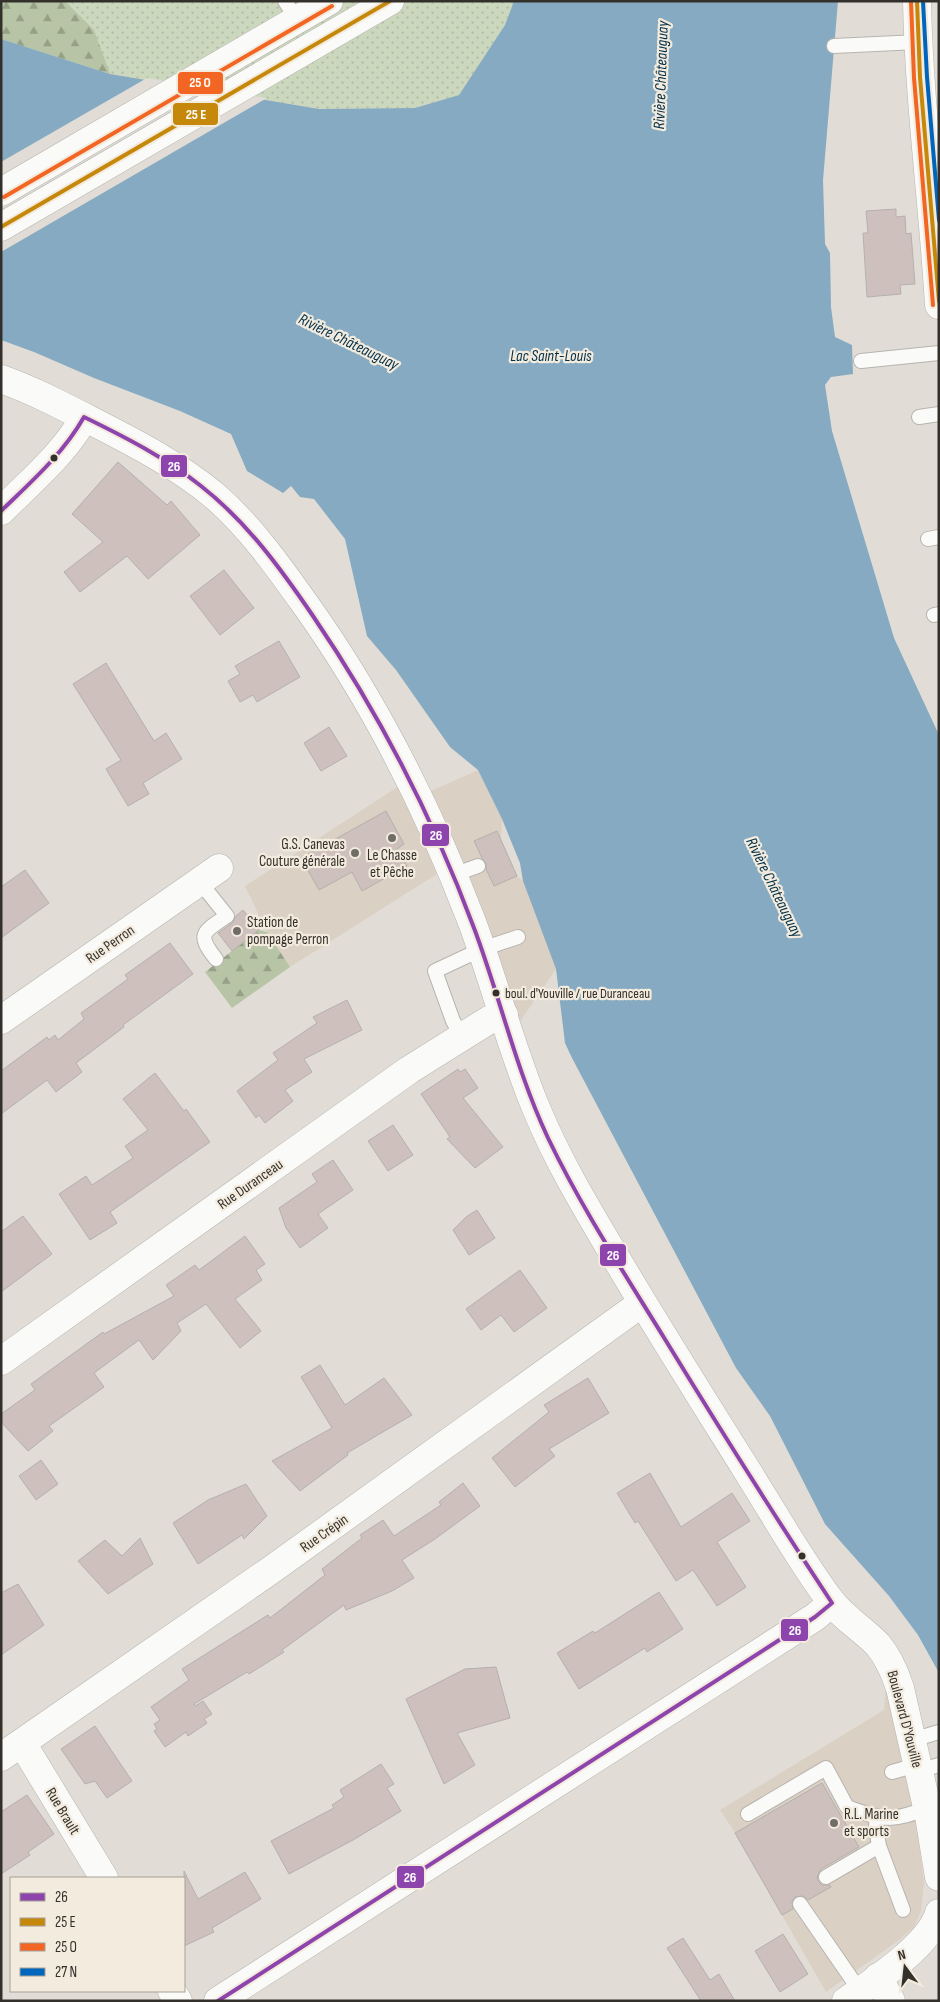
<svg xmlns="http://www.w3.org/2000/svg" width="940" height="2002" font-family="'Sofia Sans Condensed',sans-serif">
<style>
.commercial{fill:#dbd0c4}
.green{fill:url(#green-dots)}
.forest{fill:url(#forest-firs)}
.water{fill:#85aac1}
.pier{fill:#e1ddd6}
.building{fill:#cec0bc;stroke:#b5b0ad}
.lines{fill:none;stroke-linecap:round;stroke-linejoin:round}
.service-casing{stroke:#b7b4ae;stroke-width:16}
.minor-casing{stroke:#b7b4ae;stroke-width:29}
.tertiary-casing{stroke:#b7b4ae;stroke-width:29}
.service{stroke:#fafaf9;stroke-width:14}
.minor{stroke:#fafaf9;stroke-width:28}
.tertiary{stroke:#fafaf9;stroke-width:28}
.bus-1-casing{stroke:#f3ebde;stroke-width:8}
.bus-2-casing{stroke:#f3ebde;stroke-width:8}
.bus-3-casing{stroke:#f3ebde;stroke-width:8}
.bus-4-casing{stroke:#f3ebde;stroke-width:8}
.bus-1{stroke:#8e44ad;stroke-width:4}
.bus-2{stroke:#c6880b;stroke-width:4}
.bus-3{stroke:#f26522;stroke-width:4}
.bus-4{stroke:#0065bd;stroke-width:4}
.bus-dot{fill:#33302b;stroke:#f3ebde;stroke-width:2}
.poi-dot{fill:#706d67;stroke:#f3ebde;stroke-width:2}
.labels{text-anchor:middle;stroke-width:4.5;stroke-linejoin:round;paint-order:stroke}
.bus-label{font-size:14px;fill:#33302b;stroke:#f3ebde;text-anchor:start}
.poi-label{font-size:15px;fill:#33302b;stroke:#f3ebde;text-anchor:start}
.street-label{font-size:15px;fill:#33302b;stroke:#f3ebde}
.water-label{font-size:16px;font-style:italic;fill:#002f48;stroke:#f3ebde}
.line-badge{stroke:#f3ebde;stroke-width:2}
.badge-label{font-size:14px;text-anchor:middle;font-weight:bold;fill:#fff}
</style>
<defs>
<pattern id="green-dots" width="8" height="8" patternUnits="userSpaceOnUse" patternTransform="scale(1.25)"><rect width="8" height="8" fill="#cbd8bd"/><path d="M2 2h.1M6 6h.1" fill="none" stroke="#afbaa3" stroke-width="1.8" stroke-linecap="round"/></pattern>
<pattern id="forest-firs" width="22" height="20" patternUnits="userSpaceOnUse" patternTransform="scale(1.25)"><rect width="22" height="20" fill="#b7c5a6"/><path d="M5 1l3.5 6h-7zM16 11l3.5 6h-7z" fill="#95a087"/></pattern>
</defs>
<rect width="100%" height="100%" fill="#e1ddd6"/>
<path class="commercial" d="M478 770 502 819 501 840 517 876 523 881 556 969 519 1023 429 792Z
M399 786 440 872 290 967 267 932 245 886Z
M886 1684 915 1813 924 1882 921 1911 914 1927 898 1941 826 1992 735 1833 720 1810 884 1710Z"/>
<path class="green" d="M1 1H514L505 25 459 95 415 108 319 109 110 74 1 39Z"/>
<path class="forest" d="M1 1H65L94 30 110 74 1 39Z
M259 930 267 932 290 967 232 1008 205 972Z"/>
<path class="water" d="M514 1H838L823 180 825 244 830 253 831 307 835 337 852 345 853 374 831 377 825 385 832 431 894 638 939 735V1673L918 1635 889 1596 825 1524 770 1416 736 1368 572 1058 565 1043 556 969 523 881 520 863 502 819 478 770 450 747 396 670 367 636 345 539 314 499 300 497 291 486 283 493 247 471 231 434 180 411 94 378 34 352 1 340V39L110 74 319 109 415 108 459 95 505 25Z"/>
<path class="pier" d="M147 78 267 98 1 252V162Z"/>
<path class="building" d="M896 209V217L905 216 906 234 911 233 915 284 900 285 901 294 867 297 863 233H868L866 211Z
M118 462 167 505 171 501 200 535 148 579 127 556 80 592 64 572 103 542 72 514Z
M224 570 254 608 220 635 190 596Z
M279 641 300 677 257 702 253 695 240 702 228 681 240 674 235 666Z
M106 663 154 741 166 733 182 759 143 783 149 794 128 806 106 769 121 760 73 684Z
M329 727 347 756 321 771 304 743Z
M386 811 404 844 397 849 407 866 362 891 352 872 319 890 301 858Z
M497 831 517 876 494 886 486 869V863L482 858 474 841Z
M25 870 49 903 1 938V887Z
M243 910 259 930 232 951 218 933 232 923 236 916Z
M170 943 193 974 123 1025 124 1027 76 1063 82 1072 56 1092 47 1080 1 1114V1071L47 1037 49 1040 55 1035 58 1040 84 1019 81 1013 128 979 125 975Z
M347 1000 362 1030 304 1059 312 1072 285 1090 293 1101 265 1123 259 1115 256 1118 237 1091 278 1060 273 1053 317 1023 313 1017Z
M458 1069 460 1072 465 1069 478 1088 463 1098 503 1147 475 1168 447 1139 450 1137 421 1094Z
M155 1073 184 1111 186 1109 210 1142 110 1212 117 1223 90 1240 59 1194 86 1176 92 1185 133 1158 125 1146 148 1130 123 1099Z
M393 1125 413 1155 388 1171 368 1141Z
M333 1160 353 1190 318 1214 328 1228 300 1248 286 1228 279 1208 317 1182 312 1174Z
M477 1210 495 1238 469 1255 453 1230 466 1217Z
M23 1216 52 1254 1 1292V1232Z
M245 1236 265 1264 256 1270 262 1280 235 1299 261 1331 240 1348 206 1304 177 1323 181 1331 153 1360 139 1340 94 1373 104 1387 49 1426 53 1431 28 1451 1 1422V1414L35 1390 31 1384 103 1332 104 1334 174 1296 166 1285 195 1265 199 1270Z
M520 1270 547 1308 514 1332 501 1315 481 1330 466 1309Z
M320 1365 345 1405 384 1378 412 1415 347 1453 348 1455 300 1491 272 1461 332 1428 301 1377Z
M588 1378 609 1413 549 1449 555 1456 515 1487 492 1458 549 1412 544 1405Z
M41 1460 58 1484 36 1500 19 1476Z
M650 1473 681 1527 732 1493 750 1521 717 1542 746 1587 717 1606 693 1570 676 1581 638 1521 635 1523 617 1493Z
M463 1483 480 1506 435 1539 402 1560 414 1578 392 1591 346 1610 344 1605 282 1650 284 1652 249 1674 247 1672 194 1704 195 1706 203 1701 212 1714 204 1719 207 1723 188 1736 186 1732 165 1747 154 1731 157 1729 154 1724 160 1720 151 1707 189 1680 182 1669 268 1615 270 1618 325 1575 322 1569 362 1538 360 1535 383 1520 394 1536 441 1505 439 1502Z
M246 1484 267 1516 244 1539 242 1535 198 1564 173 1523 208 1500Z
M140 1538 153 1564 108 1594 78 1561 105 1540 122 1556Z
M18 1584 44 1625 1 1655V1593Z
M659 1592 683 1629 647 1652 645 1648 579 1689 557 1653 593 1631 595 1633Z
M496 1667 510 1718 457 1733 475 1765 444 1784 406 1699 465 1669Z
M95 1726 132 1781 107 1798 95 1781 85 1784 61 1749Z
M381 1764 394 1784 387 1788 401 1811 353 1840 289 1874 271 1841 334 1808 332 1805 344 1797 340 1790Z
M822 1783 859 1847 821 1869 819 1872 817 1878 819 1882 822 1885H830L831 1887 808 1900 803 1896 795 1897 792 1901 793 1909 782 1915 735 1833Z
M27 1795 54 1834 28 1852 30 1855 1 1874V1812Z
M184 1871 198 1899 245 1872 261 1899 212 1928 214 1932 184 1946Z
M783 1934 808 1974 780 1992 755 1951Z
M683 1938 710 1980 719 1974 735 2001H701L667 1948Z"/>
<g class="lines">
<defs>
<path id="service" d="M285 1 297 20
M834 46 918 42
M861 361 939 353
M919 417 939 414
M928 539 939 537
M934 615 939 614
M453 875 478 866
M199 881 227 916C203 932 196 934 216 959
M462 1037 453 1021 435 971 482 949 518 937
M912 1740 939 1732
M919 1771 939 1765
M892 1772 917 1765
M748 1814 826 1768 847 1807C885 1821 892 1822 930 1807
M879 1846 903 1910
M826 1877 879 1846 876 1827 877 1817
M800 1904 860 1991"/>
<path id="minor" d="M1 1020 219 868
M1 1361 409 1070 489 1020 504 1015
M22 1743 104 1878
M1 1757 271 1570 642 1303
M878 1977 891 2001
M172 1991 178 2001
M218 2001 815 1617 832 1603"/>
<path id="tertiary" d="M917 1C919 103 933 204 939 305
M1 192 329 1
M1 227 390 1
M1 379C32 390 61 405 90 420 135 443 178 465 216 497 251 528 278 566 305 604 375 702 429 810 472 922 495 984 511 1048 536 1108 557 1159 585 1206 613 1253 656 1326 701 1397 746 1469 774 1513 799 1559 830 1600 843 1618 863 1629 878 1645 889 1658 895 1673 900 1688L929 1816 939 1877
M1 511C27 485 69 449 84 417
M846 2001C873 1982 930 1945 939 1913"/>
</defs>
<use href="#service" class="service-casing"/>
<use href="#minor" class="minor-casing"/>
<use href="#tertiary" class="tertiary-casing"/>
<use href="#service" class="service"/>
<use href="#minor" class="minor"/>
<use href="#tertiary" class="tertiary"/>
<defs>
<path id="bus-1" d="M1 511C31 482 63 454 84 417 125 437 166 458 201 486 247 522 281 569 313 616 379 713 433 818 474 928 500 997 516 1070 548 1138 581 1207 623 1271 663 1336 718 1426 774 1515 832 1603L815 1617 218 2001"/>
<path id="bus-2" d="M917 1 920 77 939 301
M1 227 390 1"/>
<path id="bus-3" d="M911 1 914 78 933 305
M4 197 332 6"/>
<path id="bus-4" d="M923 1 927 77 939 220"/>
</defs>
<use href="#bus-1" class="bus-1-casing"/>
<use href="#bus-2" class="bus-2-casing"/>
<use href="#bus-3" class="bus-3-casing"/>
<use href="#bus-4" class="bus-4-casing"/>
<use href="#bus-1" class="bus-1"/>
<use href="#bus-2" class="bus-2"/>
<use href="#bus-3" class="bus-3"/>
<use href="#bus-4" class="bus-4"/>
</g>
<g class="bus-dot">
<circle cx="54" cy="458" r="4.5"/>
<circle cx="496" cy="993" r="4.5"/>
<circle cx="802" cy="1556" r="4.5"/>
</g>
<g class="poi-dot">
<circle cx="392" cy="838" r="5"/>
<circle cx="355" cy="853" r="5"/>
<circle cx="237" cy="931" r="5"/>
<circle cx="834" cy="1823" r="5"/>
</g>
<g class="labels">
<g class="bus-label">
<text x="505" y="998">boul. d'Youville / rue Duranceau</text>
</g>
<g class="poi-label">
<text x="345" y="849" text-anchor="end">G.S. Canevas<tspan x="345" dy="17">Couture générale</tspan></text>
<text x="392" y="860" text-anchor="middle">Le Chasse<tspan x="392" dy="17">et Pêche</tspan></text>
<text x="247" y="927">Station de<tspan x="247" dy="17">pompage Perron</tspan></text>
<text x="844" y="1819">R.L. Marine<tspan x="844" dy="17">et sports</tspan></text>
</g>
<g class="street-label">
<text transform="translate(110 944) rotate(-35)" y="5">Rue Perron</text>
<text transform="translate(250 1184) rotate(-35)" y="5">Rue Duranceau</text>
<text transform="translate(324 1533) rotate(-35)" y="5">Rue Crépin</text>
<text transform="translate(905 1719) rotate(75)" y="5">Boulevard D'Youville</text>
<text transform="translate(63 1811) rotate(59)" y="5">Rue Brault</text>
</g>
<g class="water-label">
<text transform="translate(660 75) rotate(-88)" y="6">Rivière Châteauguay</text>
<text transform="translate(349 341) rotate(26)" y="6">Rivière Châteauguay</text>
<text x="551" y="361">Lac Saint-Louis</text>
<text transform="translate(775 887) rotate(64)" y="6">Rivière Châteauguay</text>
</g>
</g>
<g class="line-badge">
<rect x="177" y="71" width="47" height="24" rx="5" fill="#f26522"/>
<rect x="172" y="102" width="47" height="24" rx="5" fill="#c6880b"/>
<rect x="160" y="454" width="28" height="24" rx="5" fill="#8e44ad"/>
<rect x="421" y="823" width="29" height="24" rx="5" fill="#8e44ad"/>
<rect x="599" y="1243" width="28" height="24" rx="5" fill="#8e44ad"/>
<rect x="780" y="1618" width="29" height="24" rx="5" fill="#8e44ad"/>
<rect x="396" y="1865" width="29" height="24" rx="5" fill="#8e44ad"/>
</g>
<g class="badge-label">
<text x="200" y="87">25 O</text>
<text x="196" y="119">25 E</text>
<text x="174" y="471">26</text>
<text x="436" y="840">26</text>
<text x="613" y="1260">26</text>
<text x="795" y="1635">26</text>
<text x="410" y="1882">26</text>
</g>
<rect width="940" height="2002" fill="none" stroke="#33302b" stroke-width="5"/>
<rect x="10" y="1877" width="175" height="115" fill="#f3ebde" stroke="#a6a096"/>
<rect x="20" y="1893" width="25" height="8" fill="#8e44ad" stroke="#a6a096"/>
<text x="55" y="1902" font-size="15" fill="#33302b">26</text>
<rect x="20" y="1918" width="25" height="8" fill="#c6880b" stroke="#a6a096"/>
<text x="55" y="1927" font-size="15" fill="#33302b">25 E</text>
<rect x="20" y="1943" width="25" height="8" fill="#f26522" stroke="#a6a096"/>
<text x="55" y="1952" font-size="15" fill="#33302b">25 O</text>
<rect x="20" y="1968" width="25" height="8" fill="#0065bd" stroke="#a6a096"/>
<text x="55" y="1977" font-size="15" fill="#33302b">27 N</text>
<g transform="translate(905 1967) rotate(345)" stroke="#f3ebde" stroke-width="4" paint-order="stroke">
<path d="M0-4L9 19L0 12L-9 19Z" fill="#33302b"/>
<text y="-8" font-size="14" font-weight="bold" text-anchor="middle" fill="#33302b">N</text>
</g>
</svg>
